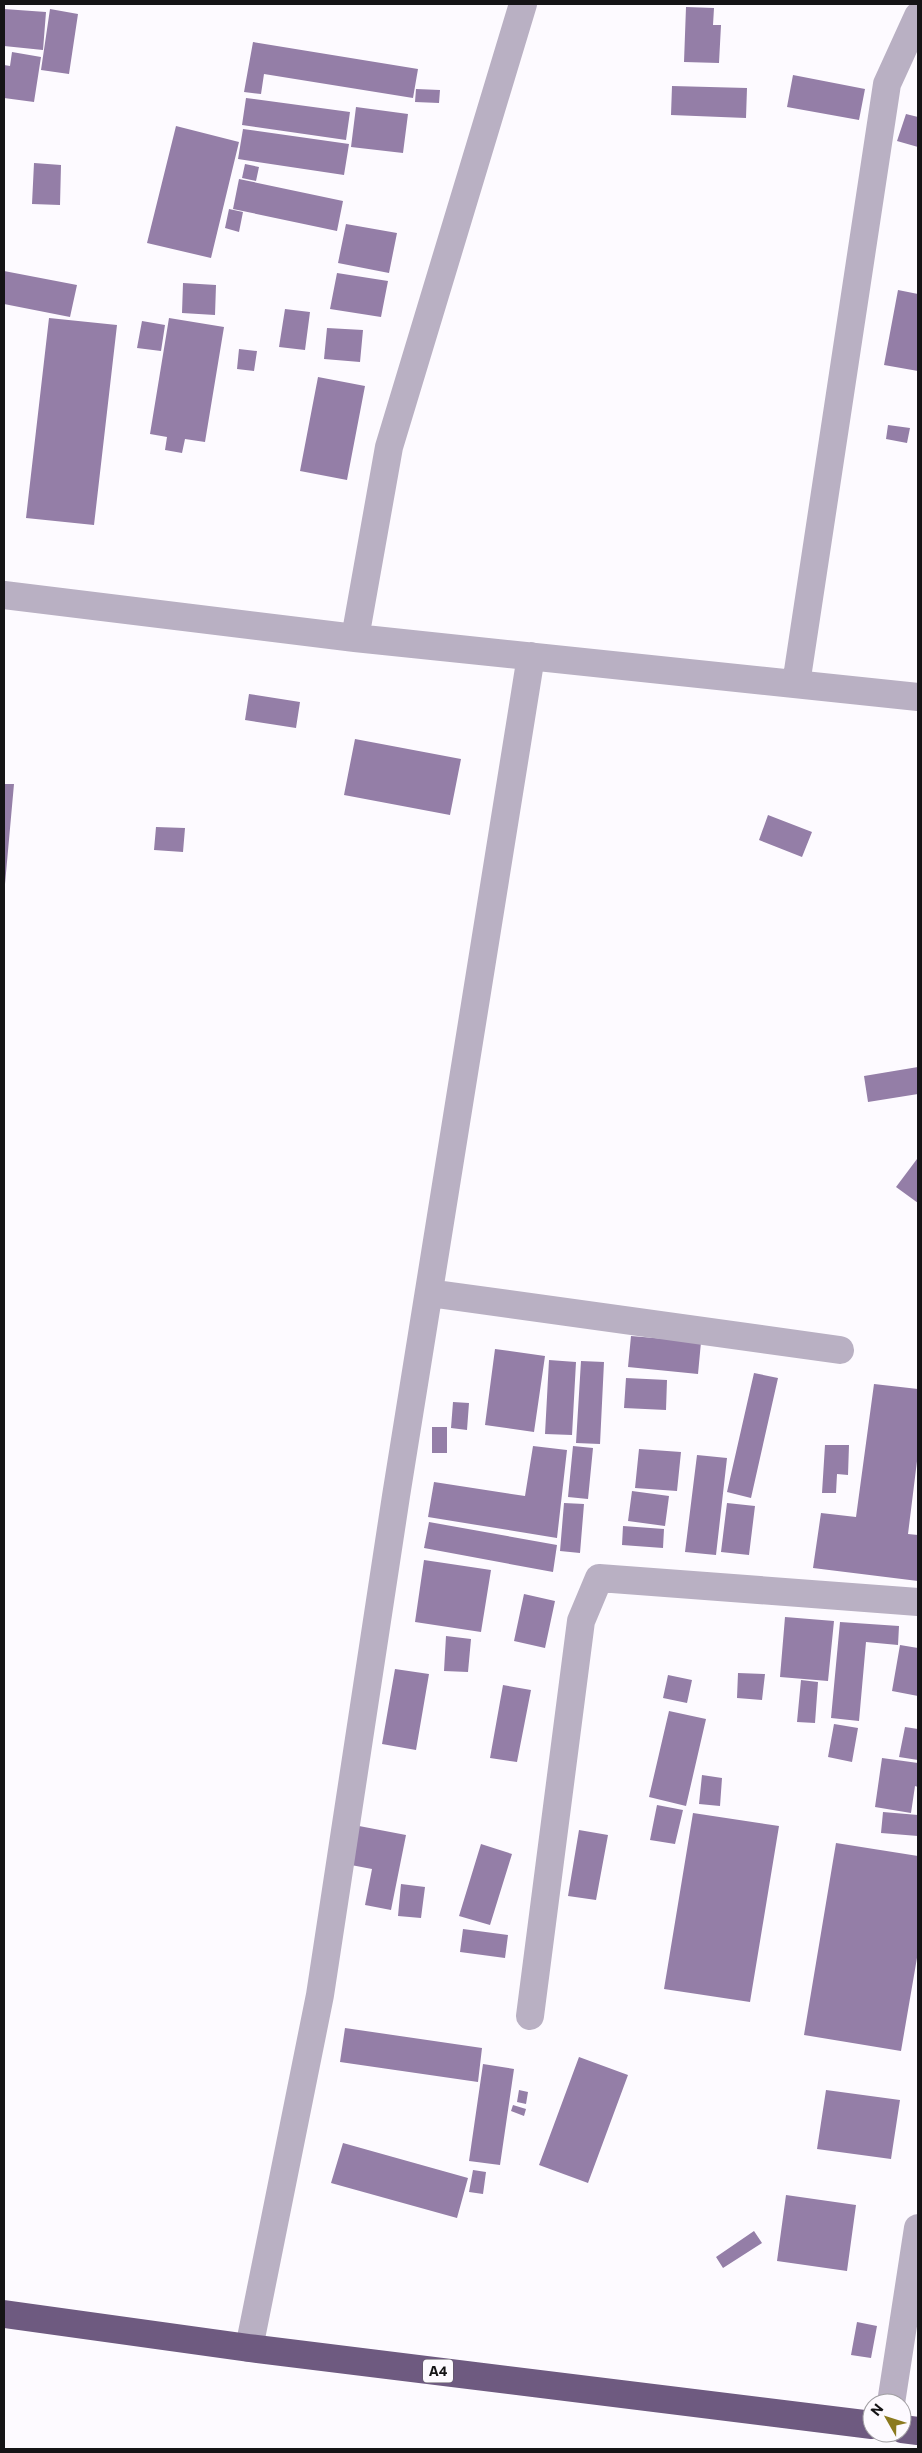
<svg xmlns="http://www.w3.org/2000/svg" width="922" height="2453" font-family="Commissioner,sans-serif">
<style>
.building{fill:#947ea7}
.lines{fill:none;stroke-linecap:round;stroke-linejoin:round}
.minor{stroke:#b9b0c3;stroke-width:28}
.highway{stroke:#6e5a80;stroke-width:28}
.labels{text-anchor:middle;stroke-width:5;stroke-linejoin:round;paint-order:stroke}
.shield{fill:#fdfaff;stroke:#5b595c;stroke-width:1}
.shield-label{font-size:14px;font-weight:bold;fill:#151416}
</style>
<rect width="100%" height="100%" fill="#fdfaff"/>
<path class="building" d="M686 7 714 8 713 25H721L719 63 684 62Z
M4 9 46 12 43 50 4 46Z
M50 9 78 14 69 74 41 70Z
M253 42 418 69 413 98 264 74 261 94 244 92Z
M12 52 41 57 34 102 4 98V65L10 66Z
M793 75 865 89 859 120 787 107Z
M672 86 747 88 746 118 671 115Z
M416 89 440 90 439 103 415 102Z
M246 98 350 112 346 140 242 125Z
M356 107 408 114 403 153 351 147Z
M906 114 918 117V147L897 141Z
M176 126 239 142 211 258 147 243Z
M243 129 349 144 344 175 238 159Z
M34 163 61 165 60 205 32 204Z
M245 164 259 167 256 181 242 178Z
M239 179 343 201 337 231 233 209Z
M229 209 243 212 239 232 225 228Z
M346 224 397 233 389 273 338 263Z
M4 271 77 285 70 317 4 304Z
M337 273 388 281 381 317 330 309Z
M183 283 216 285 215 315 182 313Z
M898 290 918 294V371L884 365Z
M285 309 310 312 305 350 279 347Z
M49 318 117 325 94 525 26 518Z
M169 318 224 327 205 442 185 439 182 453 165 450 167 437 150 434Z
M142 321 165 325 161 351 137 348Z
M327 328 363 330 360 362 324 359Z
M239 349 257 351 254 371 237 369Z
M318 377 365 386 347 480 300 471Z
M888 425 910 428 907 443 886 439Z
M249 694 300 702 296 728 245 720Z
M355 739 461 759 450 815 344 795Z
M4 784H14L5 884H4Z
M768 815 812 832 802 857 759 840Z
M156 827 185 828 183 852 154 850Z
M918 1067V1094L868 1102 864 1076Z
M917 1159 918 1160V1203L896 1187Z
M631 1336 701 1342 698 1374 628 1367Z
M495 1349 545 1356 534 1432 485 1425Z
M549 1360 576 1362 572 1435 545 1434Z
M581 1361 604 1362 600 1444 576 1443Z
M754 1373 778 1378 751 1498 727 1492Z
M626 1378 667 1380 666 1410 624 1408Z
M874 1384 918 1389V1453L908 1534 918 1535V1581L813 1568 821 1513 856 1517Z
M453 1402 469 1403 467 1430 451 1428Z
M432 1427H447V1453H432Z
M825 1445H849L848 1475 837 1474 836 1493H822Z
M533 1446 567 1450 557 1538 428 1517 434 1482 525 1496Z
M573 1446 593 1448 588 1499 568 1497Z
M639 1449 681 1452 677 1491 635 1488Z
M697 1455 727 1458 716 1555 685 1552Z
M632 1491 669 1496 665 1526 628 1521Z
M564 1503 584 1504 580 1553 560 1551Z
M727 1503 755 1506 749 1555 721 1552Z
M429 1522 557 1545 553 1572 424 1548Z
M623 1526 664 1529 663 1548 622 1545Z
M424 1560 491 1570 481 1632 415 1622Z
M524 1594 555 1601 545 1648 514 1641Z
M785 1617 834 1621 828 1681 780 1677Z
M840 1622 899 1626 898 1645 866 1642 859 1721 831 1718Z
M446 1636 471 1639 468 1672 444 1671Z
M900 1645 918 1648V1696L892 1691Z
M395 1669 429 1674 416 1750 382 1744Z
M738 1673 765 1674 762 1700 737 1698Z
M668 1675 692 1680 687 1703 663 1698Z
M801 1680 818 1682 815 1723 797 1722Z
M503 1685 531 1690 517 1762 490 1758Z
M669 1711 706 1719 686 1806 649 1797Z
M834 1724 858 1728 852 1762 828 1757Z
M905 1727 918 1729V1760L899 1757Z
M882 1758 918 1763V1787L915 1786 911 1813 875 1807Z
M702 1775 722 1778 720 1806 699 1804Z
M657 1805 683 1810 675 1844 650 1840Z
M883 1812 918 1815V1836L881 1833Z
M693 1813 779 1826 750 2002 664 1989Z
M359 1826 406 1835 391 1910 365 1905 372 1869 351 1865Z
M579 1830 608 1835 596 1900 568 1896Z
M836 1843 918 1856V1952L901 2051 804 2035Z
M481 1844 512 1854 490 1925 459 1916Z
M401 1884 425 1887 421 1918 398 1916Z
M463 1929 508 1935 505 1958 460 1952Z
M345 2028 482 2048 478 2082 340 2062Z
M579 2057 628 2075 588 2183 539 2165Z
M483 2064 514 2069 500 2165 469 2161Z
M519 2090 528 2092 526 2104 517 2102Z
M826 2090 900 2100 891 2159 817 2149Z
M513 2105 526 2109 524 2116 511 2111Z
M343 2143 468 2178 457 2218 331 2183Z
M473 2170 486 2172 483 2194 469 2192Z
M786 2195 856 2205 847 2271 777 2261Z
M754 2231 762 2243 723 2268 716 2257Z
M857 2322 877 2326 871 2358 851 2355Z"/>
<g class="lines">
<path class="minor" d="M4 595 355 638 918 697
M355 638 389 447 523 4
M796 684 887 84 918 16
M429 1293 840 1350
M530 2016 581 1621 599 1578 918 1602
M249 2348 320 1995 396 1496 531 656
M891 2403 918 2228"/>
<path class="highway" d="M4 2314 249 2348 872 2425
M902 2429 918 2431"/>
</g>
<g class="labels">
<rect class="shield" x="423" y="2359.5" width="30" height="23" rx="4"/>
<g class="shield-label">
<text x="438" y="2376">A4</text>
</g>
</g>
<rect width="922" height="2453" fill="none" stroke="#151416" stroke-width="10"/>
<g transform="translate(887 2418) rotate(309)"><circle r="24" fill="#fdfaff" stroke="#a09ea2"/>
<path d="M0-4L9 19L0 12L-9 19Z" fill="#8b7a1f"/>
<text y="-8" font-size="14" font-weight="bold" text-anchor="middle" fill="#151416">N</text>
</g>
</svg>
